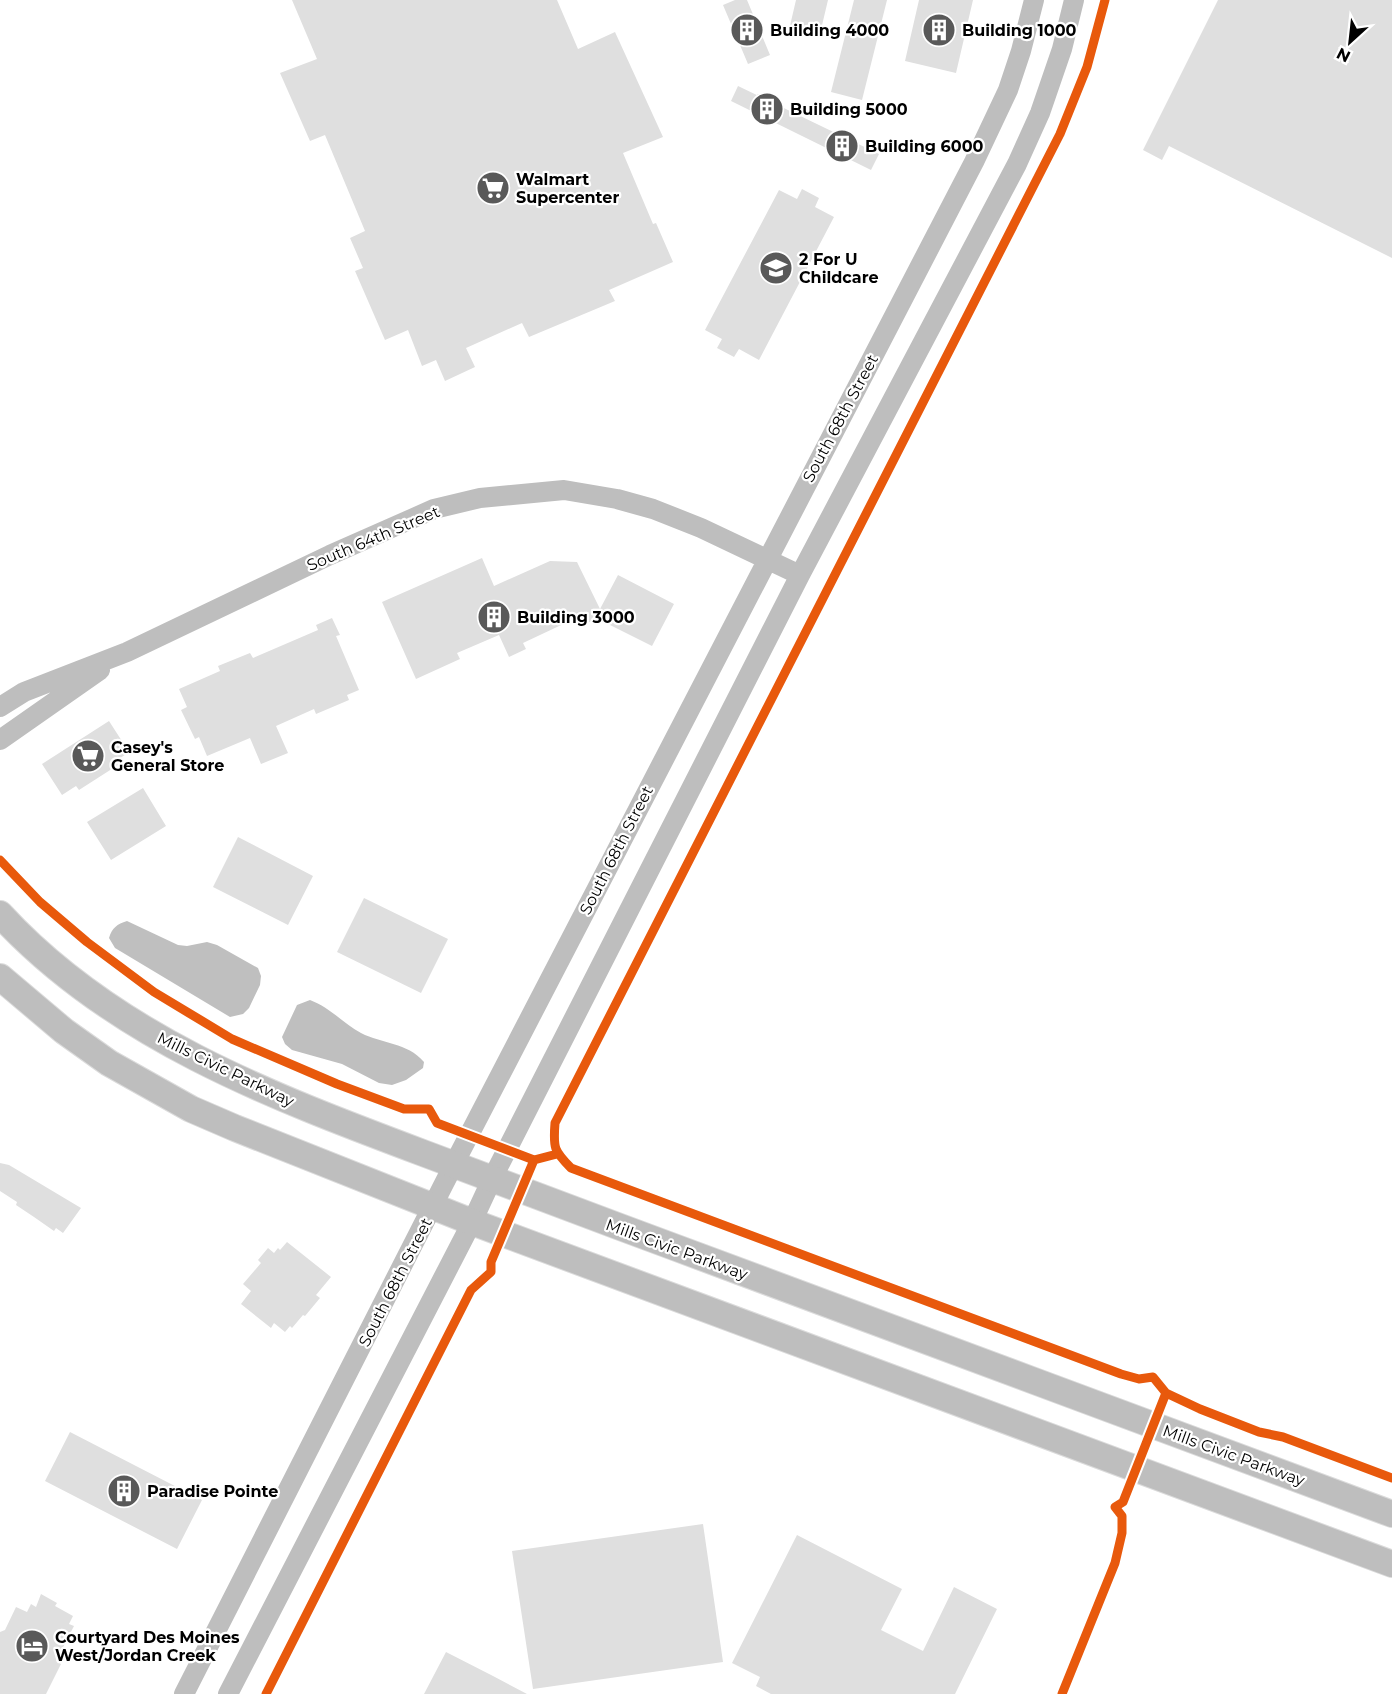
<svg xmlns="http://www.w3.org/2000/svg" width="1392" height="1694" font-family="Montserrat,sans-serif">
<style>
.water{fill:#bfbfbf}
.building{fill:#dfdfdf}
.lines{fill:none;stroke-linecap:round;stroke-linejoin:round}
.primary-casing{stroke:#dbdbdb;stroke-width:28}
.tertiary{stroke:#bebebe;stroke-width:20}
.primary{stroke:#bebebe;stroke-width:26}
.cycleway-casing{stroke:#fff;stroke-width:13}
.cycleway{stroke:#e8590c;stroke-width:9}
.labels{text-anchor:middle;stroke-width:4.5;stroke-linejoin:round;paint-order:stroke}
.poi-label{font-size:16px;font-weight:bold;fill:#000;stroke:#fff;text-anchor:start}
.street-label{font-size:16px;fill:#000;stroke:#fff}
</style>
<rect width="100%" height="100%" fill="#fff"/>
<path class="water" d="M127 921 178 945 187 946 207 942 217 945 258 968 261 976 260 985 249 1008 243 1014 230 1017 115 948 109 938C112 928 117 924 127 921Z
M310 1000C329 1007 343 1023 361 1033 382 1044 407 1042 424 1062L423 1068 406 1080 392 1085 379 1083 342 1064 292 1050 285 1044 282 1037 297 1005Z"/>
<path class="building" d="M292 0H557L578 49 615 32 663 137 623 153 653 224 656 223 673 262 609 290 615 301 529 337 522 323 466 348 475 367 445 381 436 360 422 366 408 330 385 340 355 271 363 268 350 238 365 231 325 135 310 141 280 73 317 59Z
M735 0H747L770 55 748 64 723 5Z
M796 0H828L819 38 789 30Z
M854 0H887L862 100 831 92Z
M919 0H973L956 73 905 61Z
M1218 0H1392V258L1169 146 1162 160 1143 150Z
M738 86 879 154 871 170 731 101Z
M802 189 819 198 815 207 834 217 759 360 739 349 734 357 717 348 722 339 705 330 779 190 797 199Z
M482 558 494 586 550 561 577 562 600 609 618 575 674 604 652 646 608 624 606 615 578 627 574 619 523 643 526 649 509 657 499 635 457 653 460 659 416 679 382 602Z
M332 618 340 635 336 636 359 690 347 695 349 700 316 714 314 709 276 726 288 753 261 764 250 738 207 756 199 737 195 739 181 710 187 707 179 689 220 671 218 666 250 653 253 658 318 630 316 625Z
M109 721 129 752 116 761 118 765 79 790 76 786 62 795 42 764Z
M143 788 166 826 111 860 87 822Z
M238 837 313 876 288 925 213 887Z
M364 898 448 939 421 993 337 952Z
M0 1163 9 1165 81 1208 63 1233 56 1228 54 1231 34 1217 16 1205 17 1202 0 1191Z
M287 1242 331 1277 316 1295 320 1298 305 1316 303 1315 292 1328 290 1326 285 1332 274 1323 271 1328 241 1304 251 1291 243 1284 261 1263 258 1260 268 1248 274 1253 278 1248 280 1250Z
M70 1432 202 1500 177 1549 45 1481Z
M703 1524 723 1662 533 1689 512 1551Z
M797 1535 902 1589 881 1630 923 1651 954 1587 997 1609 955 1694H771L756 1686 760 1677 732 1663Z
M41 1594 57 1603 55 1606 73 1616 69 1624 74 1626 56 1661 61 1664 46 1694H0V1632L5 1630 16 1607 27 1612 31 1604 36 1607Z
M446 1652 493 1676 527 1694H424Z"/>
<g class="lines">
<defs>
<path id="primary" d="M0 914C112 1036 271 1096 423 1153 506 1184 590 1216 674 1247 913 1336 1153 1425 1392 1514
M0 977 64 1031 109 1063 191 1109 235 1128 472 1222 1392 1564"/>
</defs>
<use href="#primary" class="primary-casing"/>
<path class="tertiary" d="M0 707 24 692 127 652 330 555 434 509 480 498 564 490 617 499 653 509 701 528 800 575
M0 740 100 670
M184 1694 454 1164 974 162 1008 90 1021 51 1034 0
M228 1694 472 1222 492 1179 800 575 1017 164 1040 113 1062 49 1074 0"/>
<use href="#primary" class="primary"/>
<defs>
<path id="cycleway" d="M1105 0 1087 67 1060 134 555 1123C553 1148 554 1151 571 1168L1121 1374 1139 1379 1153 1377 1166 1393 1200 1409 1259 1432 1283 1437 1392 1478
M0 860 40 902 87 942 154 992 232 1039 337 1084 404 1109H429L437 1123 534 1160 557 1154
M266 1694 471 1290 491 1272V1262L534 1160
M1062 1694 1115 1563 1122 1533V1516L1115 1507 1123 1502 1166 1393"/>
</defs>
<use href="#cycleway" class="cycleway-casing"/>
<use href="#cycleway" class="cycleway"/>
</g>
<defs>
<symbol id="building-disc" viewBox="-11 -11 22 22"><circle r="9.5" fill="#595959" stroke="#fff"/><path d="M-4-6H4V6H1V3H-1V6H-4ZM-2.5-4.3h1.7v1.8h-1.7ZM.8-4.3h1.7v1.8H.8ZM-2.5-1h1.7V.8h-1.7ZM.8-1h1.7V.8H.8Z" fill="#fff"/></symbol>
<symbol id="supermarket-disc" viewBox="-11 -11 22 22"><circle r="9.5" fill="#595959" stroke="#fff"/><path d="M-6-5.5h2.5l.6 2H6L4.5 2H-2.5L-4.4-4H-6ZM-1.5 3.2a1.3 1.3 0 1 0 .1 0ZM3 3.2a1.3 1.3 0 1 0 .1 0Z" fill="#fff"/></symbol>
<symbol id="school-disc" viewBox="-11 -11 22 22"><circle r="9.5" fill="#595959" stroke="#fff"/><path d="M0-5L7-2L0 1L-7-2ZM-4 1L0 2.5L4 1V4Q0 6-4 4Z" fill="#fff"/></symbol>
<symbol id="hotel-disc" viewBox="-11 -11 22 22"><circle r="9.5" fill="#595959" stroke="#fff"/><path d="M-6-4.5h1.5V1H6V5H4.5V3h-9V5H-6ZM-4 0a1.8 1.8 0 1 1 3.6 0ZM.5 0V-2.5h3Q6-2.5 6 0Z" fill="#fff"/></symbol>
</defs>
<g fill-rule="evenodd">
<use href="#building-disc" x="728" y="11" width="38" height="38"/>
<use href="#building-disc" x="920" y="11" width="38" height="38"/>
<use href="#building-disc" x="748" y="90" width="38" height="38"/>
<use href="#building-disc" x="823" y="127" width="38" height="38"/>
<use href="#supermarket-disc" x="474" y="169" width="38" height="38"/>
<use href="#school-disc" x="757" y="249" width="38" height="38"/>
<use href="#building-disc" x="475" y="598" width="38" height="38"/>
<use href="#supermarket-disc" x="69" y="737" width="38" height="38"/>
<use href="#building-disc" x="105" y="1472" width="38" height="38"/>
<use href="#hotel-disc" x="13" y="1627" width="38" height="38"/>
</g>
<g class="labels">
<g class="poi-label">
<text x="770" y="36">Building 4000</text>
<text x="962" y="36">Building 1000</text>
<text x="790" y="115">Building 5000</text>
<text x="865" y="152">Building 6000</text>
<text x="516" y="185">Walmart<tspan x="516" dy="18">Supercenter</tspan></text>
<text x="799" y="265">2 For U<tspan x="799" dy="18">Childcare</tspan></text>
<text x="517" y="623">Building 3000</text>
<text x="111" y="753">Casey's<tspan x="111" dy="18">General Store</tspan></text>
<text x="147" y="1497">Paradise Pointe</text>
<text x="55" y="1643">Courtyard Des Moines<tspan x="55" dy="18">West/Jordan Creek</tspan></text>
</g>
<g class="street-label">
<text transform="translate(840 418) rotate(-62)" y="6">South 68th Street</text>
<text transform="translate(373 538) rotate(-23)" y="6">South 64th Street</text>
<text transform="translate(616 850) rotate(-63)" y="6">South 68th Street</text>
<text transform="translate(226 1069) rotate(26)" y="6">Mills Civic Parkway</text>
<text transform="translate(677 1249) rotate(20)" y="6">Mills Civic Parkway</text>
<text transform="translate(395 1282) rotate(-63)" y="6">South 68th Street</text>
<text transform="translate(1234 1455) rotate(20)" y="6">Mills Civic Parkway</text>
</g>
</g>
<g transform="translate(1350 42) rotate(207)" stroke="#ffffff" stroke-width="4.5" paint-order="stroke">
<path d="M0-4.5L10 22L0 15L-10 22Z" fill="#000000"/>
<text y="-9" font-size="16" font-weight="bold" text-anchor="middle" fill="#000000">N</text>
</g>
</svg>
